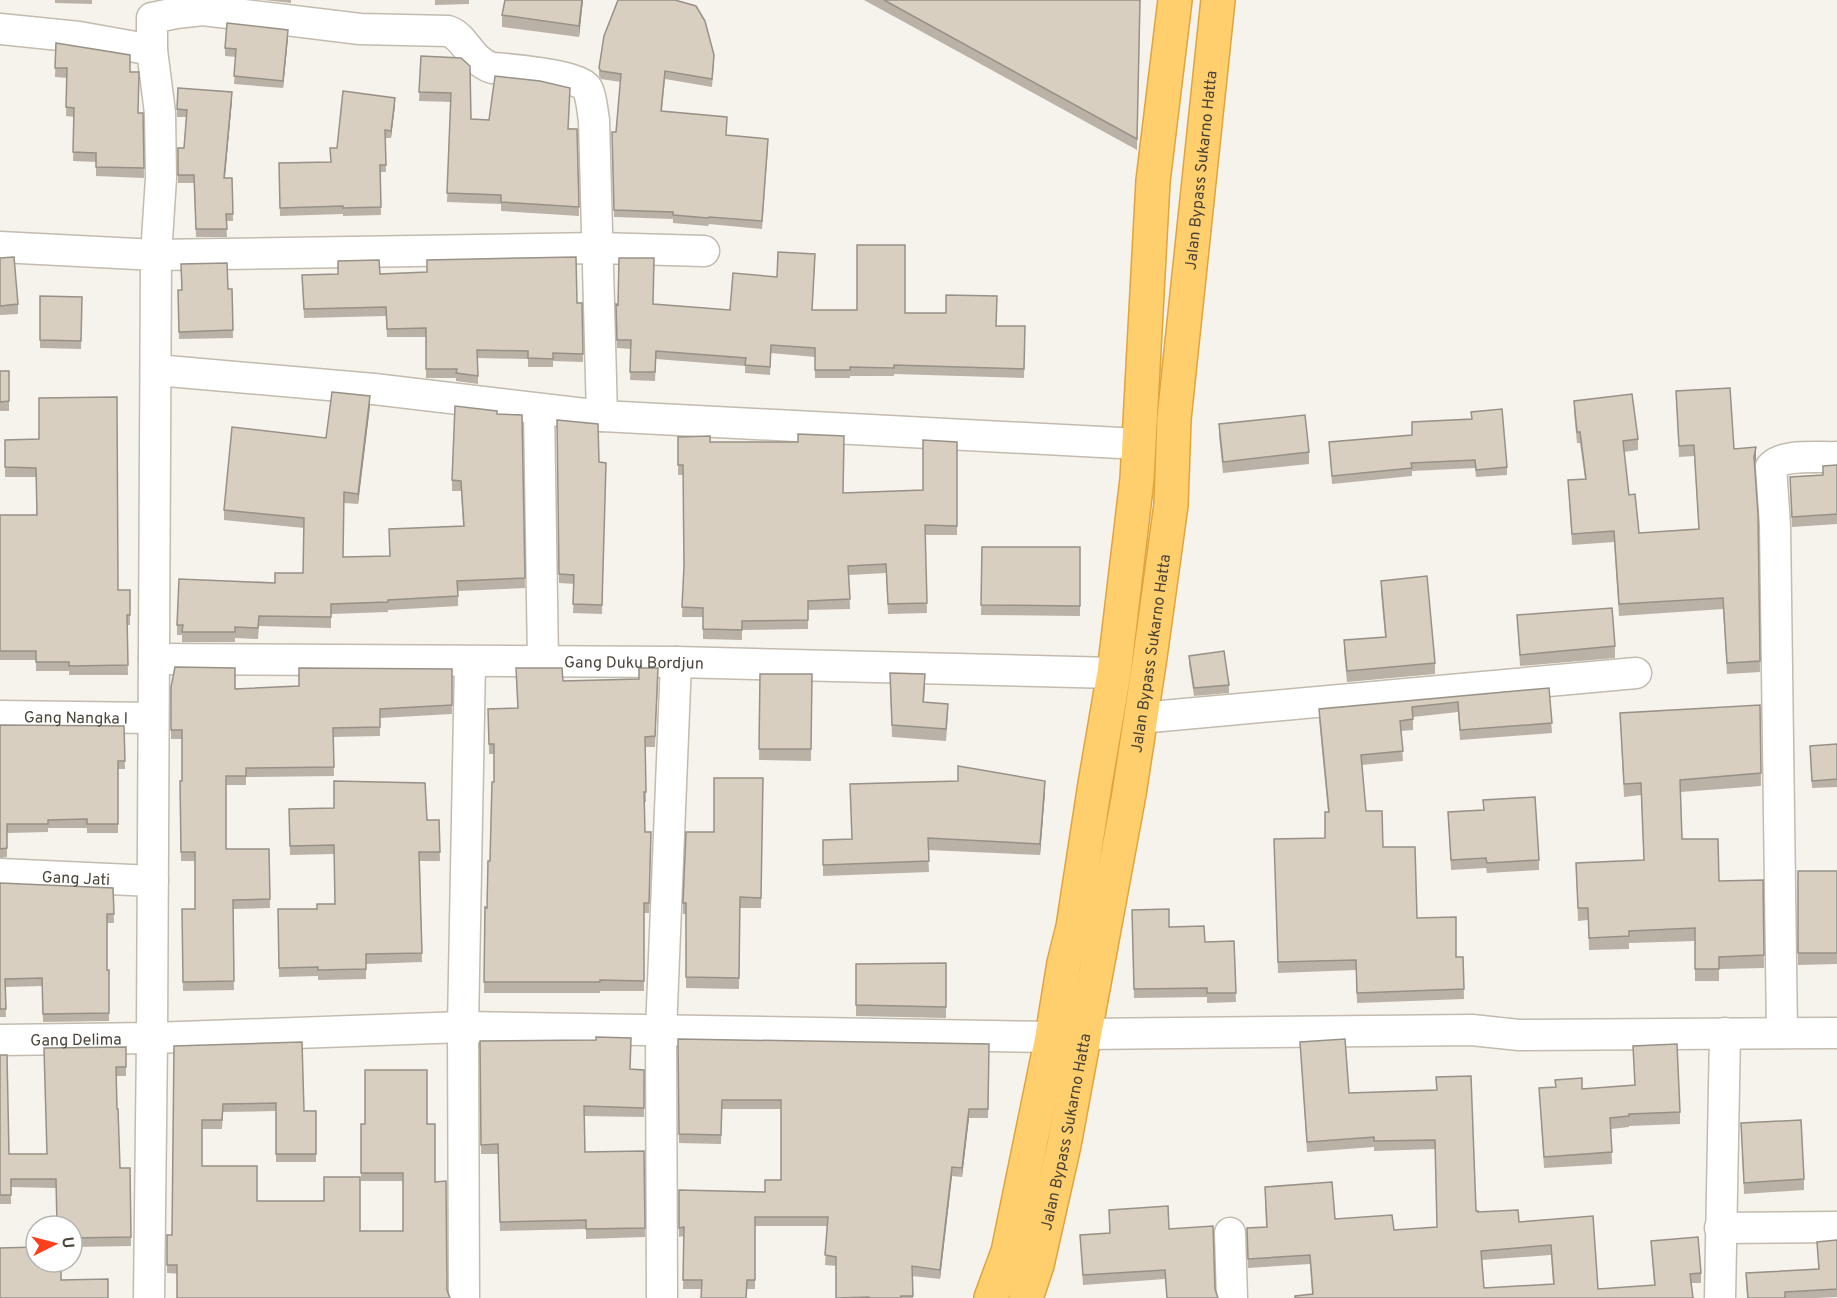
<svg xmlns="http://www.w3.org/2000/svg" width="1837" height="1298" font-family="Overpass,sans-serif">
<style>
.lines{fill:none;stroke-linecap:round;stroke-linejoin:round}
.minor-casing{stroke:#c2bbae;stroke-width:33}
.highway-casing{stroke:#e0a43c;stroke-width:36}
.minor{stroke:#fff;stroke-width:30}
.highway{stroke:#ffcf6e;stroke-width:33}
.wall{fill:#bab2a6;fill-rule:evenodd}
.shaded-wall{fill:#979187}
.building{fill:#d8cfc1;stroke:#979187;stroke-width:1.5;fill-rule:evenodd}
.labels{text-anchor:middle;stroke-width:4.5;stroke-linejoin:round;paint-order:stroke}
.street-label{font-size:16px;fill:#4b4439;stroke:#fff}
</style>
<rect width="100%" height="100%" fill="#f6f3ec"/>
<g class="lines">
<defs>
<g id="minor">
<path d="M0 29 79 37 152 50 160 113 161 178 156 255 598 248 704 251"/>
<path d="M152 50V18L176 13 203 10 360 29 448 31C465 36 469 60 492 68 509 69 579 75 587 88 592 97 592 110 594 120L602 416"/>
<path d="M0 247 156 255 152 1038 149 1298"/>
<path d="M156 370 374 389 602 416 1139 444"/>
<path d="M539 409 543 662"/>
<path id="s1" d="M154 659 676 662 1114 673"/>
<path id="s2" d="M0 716 153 718"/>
<path d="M1140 718 1636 673"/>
<path id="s3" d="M0 874 153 881"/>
<path d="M1782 1033 1775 525 1771 467C1783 453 1820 458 1837 457"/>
<path d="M1083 1034 1472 1030 1519 1035 1837 1033"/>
<path id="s4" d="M0 1040 152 1038 463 1027 1052 1037"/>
<path d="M1720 1228 1837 1227"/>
<path d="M1230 1233 1232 1298"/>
<path d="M464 1298 463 1027 470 662"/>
<path d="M662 1298 661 1031 676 662"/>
<path d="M1720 1298 1725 1033"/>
</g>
<g id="highway">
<path d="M991 1298 1008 1252 1052 1037 1064 963 1073 927 1095 784 1114 673 1137 479 1153 181 1175 0"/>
<path id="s5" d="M1026 1298 1037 1265 1064 1145 1129 794 1150 657 1171 505 1174 419 1218 0"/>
</g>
</defs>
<use href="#minor" class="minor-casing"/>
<use href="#highway" class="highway-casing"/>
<use href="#minor" class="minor"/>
<use href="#highway" class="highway"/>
</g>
<path class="wall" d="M55 0H92V4L55 3Z
M264 0H291V3Z
M435 0H469V4L435 5Z
M583 0 579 37 502 27V15Z
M618 0H677L714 63 712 87 665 79 662 111 727 125 726 135 768 147 762 229 709 224 708 226 673 223V219L614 217 612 132H616L621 82 601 79 599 76V68Z
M864 0H1140L1137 150Z
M288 38 283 88 234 84 236 57 225 56V48Z
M56 43 130 72 138 113H143L144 178 96 176V162L73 161 74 117 66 116 67 78 55 77Z
M421 56 471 119 577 129 579 216 501 211V204L447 202 451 102 419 101Z
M232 100 225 178H232L233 221H226L227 237H196L194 183H178V148H184L186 117H177V109Z
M395 105 391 138H385L386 172H380L381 215 343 216V214L280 216 279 163 330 162Z
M0 258 18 304V314L0 315Z
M815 263 812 310 905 313 997 326H1025L1024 378 894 374V376H850V378H815V357L771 353 770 375 745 373V366L656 359 655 381 630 380 631 349 617 348 616 304H653L730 310 777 277Z
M380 274 582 303 583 362 553 361V367H528V359L478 358V384L456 381V378H426V337H387L386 316 304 318 302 275Z
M232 289 233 338 179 339 178 290Z
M40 296 82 297 81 349 40 348Z
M0 371H9V411H0Z
M1676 391 1734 449 1756 459 1754 466 1758 514 1760 672 1727 674 1723 609 1619 616 1614 542 1572 545 1568 480 1585 479 1580 443H1577L1574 412V401L1638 439V450L1624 452 1629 495 1639 533 1699 529 1694 456 1679 457Z
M370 406 358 504 344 503 343 557 390 556 389 529 463 526 461 491H452V480L497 414 522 415 525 588 458 591V606L388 610V612L331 614V628L259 626 258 639 235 638V642H182V635H177V625L275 583 303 573 304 528 224 520V510Z
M1471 412 1507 467V475L1476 477 1475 468 1412 471V476L1332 484 1329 442 1412 435V422L1471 419Z
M557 420 599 462 606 463 602 614 573 613 574 584 559 583Z
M1219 424 1309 452V464L1223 473 1219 436Z
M678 437 710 442 843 493 923 490 957 442V535H925L927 613 888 614 886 573 849 575 850 609 808 610V629L742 630V640L703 639V617H682L684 567 683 475H678Z
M39 439 118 590H130V625H127L128 675H69V671H36V660H0V515H36V477H5V440Z
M1837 465V524L1792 527 1790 477 1823 475Z
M982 547H1080V616L981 615Z
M1381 581 1435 663V674L1347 682 1344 652V640L1385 637 1381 592Z
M1517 615 1615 646V658L1520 666Z
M1189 656 1229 685V693L1194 696 1189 664Z
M452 669V714L380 718V736L333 737 334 776 246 777V785H226V849H269L270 908 233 909 234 990 183 991 182 909H195V861H181L180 781H182V739H171V687L235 689 299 686Z
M760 674H812L811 761 759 760Z
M658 679 655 747H646V802H644L645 832H651L649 913H644V991H600V993H484L485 907 487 908 494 782V754H489L488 709 517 708 563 681Z
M890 685 925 686 924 702 948 715 946 741 892 737Z
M1549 688 1552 733 1460 740 1458 712 1413 717V730L1401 731 1403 761 1362 765 1366 811 1417 918 1456 957H1463L1464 999 1357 1003 1356 970 1278 973 1274 839 1325 838 1328 812 1319 719V709Z
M1760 705 1761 786 1680 792 1682 839 1719 881 1763 880 1764 968 1719 969V981H1695V941L1629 943V949L1589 950 1588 920 1578 921 1576 863 1644 860 1641 795 1624 797 1620 713Z
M0 725 124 726 125 769H118V833H87V828H48V832L7 833V857L0 858Z
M1837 744V787L1812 788 1810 753Z
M763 778 761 908H740L739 989 686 988V914H683V903L714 832Z
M1045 792 1040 855 928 850 929 872 823 876V840L852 839Z
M1483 800 1539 860V870L1487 873 1486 868 1451 870 1448 812 1483 810Z
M289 809 427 820H439L440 861H420L422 962 366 964V979L318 980V976L279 977 278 909H317L335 904 334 854 290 855Z
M1798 871H1837V964L1798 965Z
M0 883 113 888 114 923H107V970H109V1021L43 1022 42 986 5 987 6 1017H0Z
M1132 910 1205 942 1234 941 1236 1002 1207 1003V997L1134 998Z
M946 963V1018L856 1016V964Z
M678 1039 989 1044 988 1118H969L962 1177 952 1176 940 1279 912 1276 913 1298H836V1266L825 1265 827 1226H755V1289H683L684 1236 679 1237V1190L765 1192 781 1180V1109H722L721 1144 679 1143Z
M480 1041 631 1069 644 1070V1117L584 1116 585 1152 644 1151 645 1237 586 1239V1229L500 1231 498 1154H481Z
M1300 1042 1349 1093 1437 1090 1476 1211 1478 1212 1519 1222 1593 1216 1598 1289 1654 1285 1651 1241 1701 1273V1283H1691L1693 1298 1312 1294 1310 1264 1248 1268 1247 1228 1266 1227 1265 1187 1335 1219 1394 1230 1437 1227 1435 1149 1374 1151V1147L1307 1152ZM1551 1255 1553 1284 1484 1288 1482 1260Z
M174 1046 304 1111H316V1162H276V1111L223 1112 222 1129H202V1166L257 1201 360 1231H403V1181H361V1124H427L435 1182 447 1290 167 1273V1235H172Z
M1633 1046 1680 1112V1124L1629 1126V1127L1611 1129 1612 1164 1544 1168 1539 1088H1555V1080L1582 1089 1635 1085Z
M126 1047V1076H116L117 1109 120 1168H130L131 1246 72 1247V1226L56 1188 11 1187V1204H0V1055L9 1154H47Z
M1741 1123 1804 1179V1190L1744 1194Z
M1109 1210 1169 1229 1215 1289 1218 1298H1167L1165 1279 1083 1285 1080 1235 1110 1233Z
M1837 1240V1297L1816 1298H1747L1746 1273 1818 1269Z"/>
<path class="shaded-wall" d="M582 0H583L579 37V26Z
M288 30V38L283 88V81Z
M232 92V100L224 186V178Z
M395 98V105L391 138V131Z
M370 396V406L358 504V494Z
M1756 447V459L1754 468V457Z
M1045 781V792L1040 855V844Z
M969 1109V1118L962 1177V1168Z
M952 1167V1176L940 1279V1270Z"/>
<path class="building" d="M505 0H582L579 26 502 15Z
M618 0H675L696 6 705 21 714 55 712 79 665 71 661 111 727 117 726 135 768 139 762 221 709 217 708 218 673 215V212L614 210 612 132H616L621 74 601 71 599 68 604 36Z
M884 0H1140L1137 139Z
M227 23 288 30 283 81 234 76 236 49 225 48Z
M56 43 130 55V72H139L138 113H143L144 168 96 167V153L73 152 74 108 66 107 67 68H55Z
M421 56 461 58 470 66 471 119 489 120 495 76 540 81 570 88 568 129H577L579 207 501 202V195L447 193 451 93 419 92Z
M178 88 232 92 224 178H232L233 214H226L227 229H196L194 175H178V148H184L187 110 177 109Z
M343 91 395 98 391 131 385 130 386 165H380L381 207 343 208V206L280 208 279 163 331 162 330 148H337Z
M857 245H905V313H946V295L997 296 996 326H1025L1024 369 894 365V368L850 367V370H815V348L771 345 770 367 745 365 746 358 656 351 655 372H630L631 340H617L616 304 618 305 619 258H654L653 304 730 310 733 273 777 277 778 252 815 254 812 310H857Z
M14 257 18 304 0 306V258Z
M576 257 577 303H582L583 354 553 353V359L528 358V351L477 350 478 376 456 373 457 369H426V328L387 329 386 307 304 309 302 275 338 274V261L379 260 380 274 427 272V260Z
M227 263 228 289H232L233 330 179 332 178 290H182L181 264Z
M40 296 82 297 81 341 40 340Z
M0 371H9V401L0 402Z
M1730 388 1734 449 1756 447 1754 457 1758 514 1760 661 1727 663 1723 598 1619 604 1614 531 1572 534 1568 480 1586 479 1580 432H1577L1574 401 1632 394 1638 439 1623 441 1629 495 1635 494 1639 533 1699 529 1694 445 1679 446 1676 391Z
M332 392 370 396 358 494 344 492 343 557 390 556 389 529 464 526 461 481 452 480 455 406 497 411V414L522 415 525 578 457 581 458 596 388 600V602L331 604V617L259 616 258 628 235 627V632H182L183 625H177L179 579 275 583V573H303L304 518 224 510 232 427 326 438Z
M117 397 118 590H130V615H127L128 665 69 666V662H36V651H0V515H37L36 468 5 467V440L39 439V398Z
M1502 409 1507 467 1476 470 1475 460 1411 463 1412 468 1332 476 1329 442 1412 435V422L1472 419 1471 412Z
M1305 415 1309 452 1223 462 1219 424Z
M557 420 598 424 599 462 606 463 602 605 573 604 574 575 559 574Z
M798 434 844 436 843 493 923 490V440L957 442V526L925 525 927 603 888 604 886 564 848 566 850 599 808 601V620L742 621V630L703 629V608L682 607 684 566 683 465H678V437L710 436V442H798Z
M1837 465V514L1792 517 1790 477 1823 475V466Z
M982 547H1080V606L981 605Z
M1427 576 1435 663 1347 671 1344 640 1386 637 1381 581Z
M1612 608 1615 646 1520 655 1517 615Z
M1224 651 1229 685 1194 688 1189 656Z
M175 667 235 668V689L299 686V668L452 669V705L380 709V727L333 728 334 767 246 768V776H226V849H269L270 899 233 900 234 981 183 982 182 909H195V852H181L180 781H182V730H171V687Z
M516 668H562L563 681 639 679V668H658L655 736 645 737 646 792H644L645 832H651L649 903H644V981L600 980V982H484L485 907 487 908 488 861H490L492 782H494V744H489L488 709 518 708Z
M890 673 925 674 923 702 948 704 946 729 892 725Z
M760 674H812L811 749H759Z
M1549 688 1552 723 1460 730 1458 702 1412 707 1413 719 1400 721 1403 751 1361 755 1366 811H1382L1383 847H1415L1417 918 1456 917V957H1463L1464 989 1357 993 1356 960 1278 962 1274 839 1325 838V812H1329L1319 709Z
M1760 705 1761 773 1680 780 1682 839H1718L1719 881 1763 880 1764 955 1719 957V969H1695V928L1629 931V936L1589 938 1588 908H1578L1576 863 1644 860 1641 783 1624 784 1620 713Z
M0 725 124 726 125 761H118V824H87V819L48 820V824H7V848L0 849Z
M1837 744V779L1812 781 1810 746Z
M958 766 1045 781 1040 844 928 838 929 861 823 865V840L852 839 850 784 958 781Z
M714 778H763L761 898 740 897 739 978 686 977V903H683L686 832H714Z
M334 781 425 783 427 820H439L440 852H419L422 953 366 954V969L318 970V967L279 968 278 909H317V904H335L334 845 290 846 289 809 334 808Z
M1535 797 1539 860 1487 863 1486 858 1451 860 1448 812 1484 810 1483 800Z
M1798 871H1837V953H1798Z
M0 883 113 888 114 914H107V970H109V1013L43 1014 42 978 5 979 6 1009H0Z
M1169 909V927L1204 926 1205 942 1234 941 1236 993H1207V988L1134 989 1132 910Z
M946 963V1007L856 1005V964Z
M596 1037 631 1038 630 1069 644 1070V1108L584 1106 585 1152 644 1151 645 1228 586 1229V1220L500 1222 498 1144 481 1145 480 1041 596 1040Z
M678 1039 989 1044 988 1109H969L962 1168 952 1167 940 1270 912 1266 913 1296H901V1298H869V1297L836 1298V1257L825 1255 828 1217H755V1280H747L746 1298H701L702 1280H683L684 1227 679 1228V1190L765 1192V1180H781V1100H722L721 1135 679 1134Z
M1345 1039 1349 1093 1437 1090 1436 1077 1471 1076 1476 1211H1478V1212L1518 1210 1519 1222 1593 1216 1598 1289 1655 1285 1651 1241 1698 1237 1701 1273 1690 1274 1693 1298H1295V1296L1313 1294 1310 1255 1248 1259 1247 1228 1267 1227 1265 1187 1332 1182 1335 1219 1392 1215 1394 1230 1437 1227 1435 1140 1374 1141V1137L1307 1142 1300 1042ZM1551 1245 1554 1284 1484 1288 1481 1251Z
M302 1042 304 1111H316V1154H276V1103L223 1104 222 1120H202V1166H257V1201H324V1177H360V1231H403V1173H361V1124H365V1070H427V1124H435V1182L446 1181 447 1290 450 1298H177V1265H167V1235H172L174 1046Z
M1677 1044 1680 1112 1629 1114V1116L1610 1118 1612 1152 1544 1157 1539 1088 1556 1087 1555 1080 1582 1078V1089L1635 1085 1633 1046Z
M126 1047V1067H116L117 1109H118L120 1168H130L131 1237 72 1238V1226H57L56 1179H11V1195H0V1055H7L9 1154H47L44 1048Z
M1801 1120 1804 1179 1744 1183 1741 1123Z
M1168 1206 1169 1229 1213 1226 1215 1289 1218 1298H1167L1165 1270 1083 1275 1080 1235 1110 1233 1109 1210Z
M1837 1240V1289L1785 1292V1298H1748L1746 1273 1819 1269 1817 1242Z
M36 1247V1262H61V1280L108 1279V1298H0V1248Z"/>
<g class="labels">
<g class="street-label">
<text dy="6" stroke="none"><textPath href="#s5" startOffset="1143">Jalan Bypass Sukarno Hatta</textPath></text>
<text dy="6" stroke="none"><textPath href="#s5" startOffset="657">Jalan Bypass Sukarno Hatta</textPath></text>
<text dy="6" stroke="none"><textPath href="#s1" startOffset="480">Gang Duku Bordjun</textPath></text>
<text dy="6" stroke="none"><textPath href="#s2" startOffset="76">Gang Nangka I</textPath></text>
<text dy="6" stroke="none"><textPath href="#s3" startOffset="76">Gang Jati</textPath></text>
<text dy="6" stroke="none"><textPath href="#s4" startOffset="76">Gang Delima</textPath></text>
<text dy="6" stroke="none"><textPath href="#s5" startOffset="171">Jalan Bypass Sukarno Hatta</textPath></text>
</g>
</g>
<g transform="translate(54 1244) rotate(84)"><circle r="28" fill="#ffffff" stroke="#b7b4b0" stroke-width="1.5"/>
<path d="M0-4.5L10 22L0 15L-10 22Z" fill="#fc3f1d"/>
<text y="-9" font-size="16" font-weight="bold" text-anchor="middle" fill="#4b4439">U</text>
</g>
</svg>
